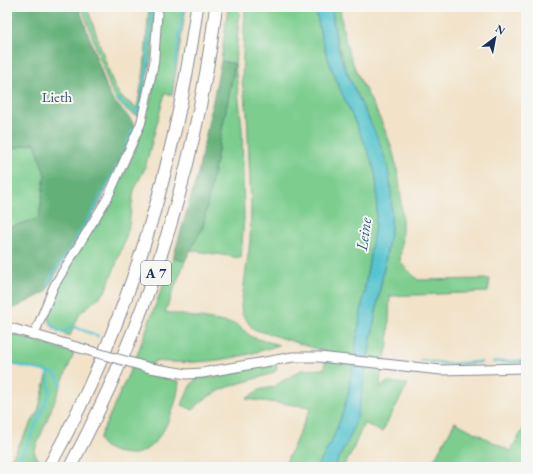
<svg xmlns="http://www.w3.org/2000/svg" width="533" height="474" font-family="'EB Garamond',serif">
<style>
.green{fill:#7bcd8e;stroke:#4b7e76}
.forest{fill:#64b079;stroke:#40706c}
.water{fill:#57c4ce;stroke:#397a96}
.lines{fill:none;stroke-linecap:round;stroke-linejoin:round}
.stream{stroke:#57c4ce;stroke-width:2.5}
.tertiary-casing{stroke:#868893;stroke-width:10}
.secondary-casing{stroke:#868893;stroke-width:11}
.motorway-casing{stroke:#868893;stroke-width:14}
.tertiary{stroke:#fff;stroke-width:8}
.secondary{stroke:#fff;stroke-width:9}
.motorway{stroke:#fff;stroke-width:12}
.secondary-bridge-casing{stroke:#868893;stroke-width:11;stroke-linecap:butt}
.secondary-bridge{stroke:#fff;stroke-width:9}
.labels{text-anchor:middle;stroke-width:4;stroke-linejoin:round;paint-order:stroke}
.shield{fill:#f6f6f2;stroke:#5d6b8a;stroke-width:1}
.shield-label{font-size:14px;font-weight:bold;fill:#1b2f5e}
.park-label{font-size:15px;fill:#33566a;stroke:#f6f6f2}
.water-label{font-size:16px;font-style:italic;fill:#2d5c80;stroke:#f6f6f2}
</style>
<rect width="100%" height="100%" fill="#f6f6f2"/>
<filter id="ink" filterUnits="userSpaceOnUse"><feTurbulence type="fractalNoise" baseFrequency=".025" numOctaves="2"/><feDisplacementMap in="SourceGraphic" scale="8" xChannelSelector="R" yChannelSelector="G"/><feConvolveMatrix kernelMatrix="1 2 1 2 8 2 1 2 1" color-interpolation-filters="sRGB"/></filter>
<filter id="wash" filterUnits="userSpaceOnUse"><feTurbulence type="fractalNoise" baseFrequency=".012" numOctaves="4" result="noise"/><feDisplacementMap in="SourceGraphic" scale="16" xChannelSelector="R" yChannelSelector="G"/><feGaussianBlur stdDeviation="0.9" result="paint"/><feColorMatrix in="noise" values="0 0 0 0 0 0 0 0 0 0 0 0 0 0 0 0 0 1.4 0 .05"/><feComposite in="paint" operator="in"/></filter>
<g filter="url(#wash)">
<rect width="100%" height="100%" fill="#f2e2c8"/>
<path class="green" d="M82 7H87L114 86 121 97 137 108 144 71 149 7H155L152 54 139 116C128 114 117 102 112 93Z
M162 7H186L172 95 165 93 145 168 134 190 128 231 115 267 105 292 80 313 70 336C57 332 47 327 49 312 54 280 96 225 113 195 147 137 160 74 162 7Z
M228 7H240L235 64 242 128 244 218 241 258 190 250 203 226 235 64 221 61Z
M245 7H316C320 48 338 84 355 122 362 138 371 155 375 173 378 188 377 203 376 218L348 394C341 421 332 444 317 467H284L311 407 246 399 258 390 273 387 301 370 324 369 327 352 253 329 242 314 241 306 250 241 251 206 247 113 242 81Z
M332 7H340C342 25 345 44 352 61 362 87 379 112 388 138 403 177 404 221 400 262L418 280 490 279 488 292 390 296 388 345 381 371 380 387 388 382 408 384 382 432 364 423 351 454 343 467H334L348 440 361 397 391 229C392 205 392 183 385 159 382 148 376 136 371 125 353 84 335 54 332 7Z
M35 143 45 175 39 219 7 228V150Z
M173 258 185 261 165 312 236 324 252 337 279 345C237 360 198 365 154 361L147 375 179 381C178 403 163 445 139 453 134 455 127 454 121 453 111 452 103 447 99 439L137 355Z
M7 332 74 353 34 452 39 460 35 467 7 466 38 411 48 372 7 362Z
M273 363 277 366 276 371 270 374C244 383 211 388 193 410L182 405 190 386 196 379 224 375Z
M455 422 510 451 526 425V467H430Z"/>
<path class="forest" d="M7 7H79L109 94C116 106 128 113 135 126L134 133 96 210 59 268 46 292 13 309 7 310V228L39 218 45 175 35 143 7 150Z
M221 61 235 64 203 227 185 261 173 258 198 173Z"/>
<path class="water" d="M316 7H332C333 27 336 48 344 66 356 97 375 126 385 158 392 181 392 204 391 228L357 418 349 439 334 467H317C332 444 341 421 348 394L376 218C377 203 378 188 375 173 371 155 362 138 355 122 338 84 320 48 316 7Z"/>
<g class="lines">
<path class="stream" d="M175 65 183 7
M117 98 126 106 138 113 147 72 152 7
M124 153 133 128
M48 283 95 208 117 166
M52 323 56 329 64 332 72 326 98 336
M420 360 449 364 481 362
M493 362 526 361
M7 363 54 373 60 381 59 385
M13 467 27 445 50 392 48 372"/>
</g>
</g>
<g filter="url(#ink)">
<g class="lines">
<defs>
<path id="tertiary" d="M34 335 54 286 108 197 141 123 154 63 158 7"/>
<path id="secondary" d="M7 327 59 342
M150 368 187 374 202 373 293 357H319L441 370 526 368"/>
<path id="motorway" d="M49 467C128 323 175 169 197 7
M70 467C147 323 196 169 216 7"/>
</defs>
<use href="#tertiary" class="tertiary-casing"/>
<use href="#secondary" class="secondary-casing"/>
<use href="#motorway" class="motorway-casing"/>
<use href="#tertiary" class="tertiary"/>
<use href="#secondary" class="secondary"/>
<use href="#motorway" class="motorway"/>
<defs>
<path id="secondary-bridge" d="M59 342 150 368"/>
</defs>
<use href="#secondary-bridge" class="secondary-bridge-casing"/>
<use href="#secondary-bridge" class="secondary-bridge"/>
</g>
</g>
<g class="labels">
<rect class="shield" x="141" y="261" width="30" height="24" rx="3"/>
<g class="shield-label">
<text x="156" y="278">A 7</text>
</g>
<g class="park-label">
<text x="57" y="102">Lieth</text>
</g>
<g class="water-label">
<text transform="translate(363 234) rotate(-82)" y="6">Leine</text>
</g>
</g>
<rect width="533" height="474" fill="none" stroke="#f6f6f2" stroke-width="24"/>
<g transform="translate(495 38) rotate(32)" stroke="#f6f6f2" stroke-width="3" paint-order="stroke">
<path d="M0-3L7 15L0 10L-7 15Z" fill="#1b2f5e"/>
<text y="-6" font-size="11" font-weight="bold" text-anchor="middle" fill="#1b2f5e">N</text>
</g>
</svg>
